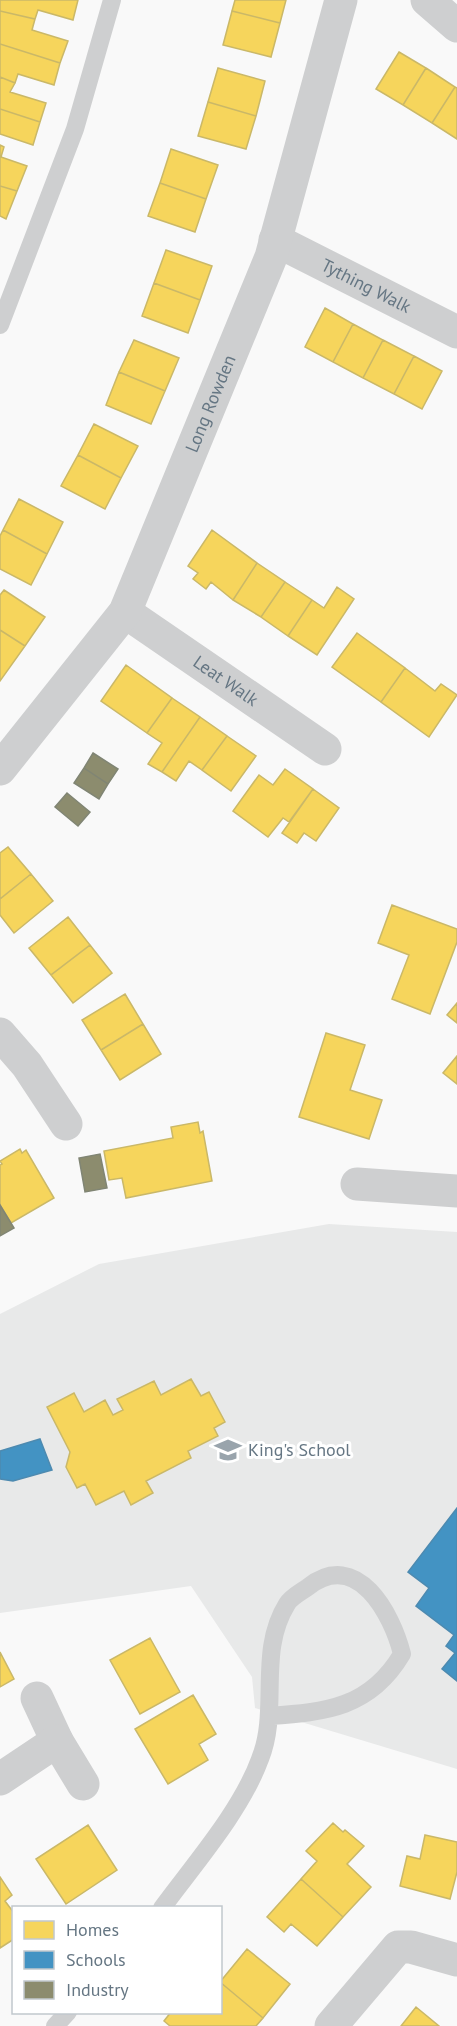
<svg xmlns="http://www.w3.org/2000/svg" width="457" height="2026" font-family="'PT Sans',sans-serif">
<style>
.built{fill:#e8e9e9}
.homes{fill:#f6d55c;stroke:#cab868;stroke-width:1.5}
.schools{fill:#4393c3;stroke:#4d8ab0;stroke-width:1.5}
.industry{fill:#8c8c6e;stroke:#808574;stroke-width:1.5}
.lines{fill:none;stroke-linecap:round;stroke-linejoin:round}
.service{stroke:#cecfd0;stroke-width:18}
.minor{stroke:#cecfd0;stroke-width:33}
.labels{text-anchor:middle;stroke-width:6;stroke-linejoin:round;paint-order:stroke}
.street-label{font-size:18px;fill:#657683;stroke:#fff}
.poi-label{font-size:18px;fill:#657683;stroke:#fff;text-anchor:start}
</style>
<rect width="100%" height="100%" fill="#f9f9f9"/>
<path class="built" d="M329 1224 457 1232V1769L255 1708 252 1677 191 1586 0 1613V1314L99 1264Z"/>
<path class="homes" d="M0 0H78L73 20 38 10 35 19 0 11Z
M235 0H286L280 23 232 11Z
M0 11 35 19 32 30 68 41 60 63 0 44Z
M232 11 280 23 271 57 223 45Z
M0 44 60 63 54 85 18 74 15 83 0 77Z
M399 52 426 68 403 105 376 89Z
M218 68 265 81 256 116 208 102Z
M426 68 455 87 432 123 403 105Z
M0 77 15 83 10 92 46 103 40 122 0 109Z
M455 87 457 88V139L432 123Z
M208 102 256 116 246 149 198 136Z
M0 109 40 122 33 145 0 134Z
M0 145 4 147 1 157 27 166 17 191 0 186Z
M171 149 218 165 206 199 160 183Z
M160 183 206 199 195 232 148 216Z
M0 186 17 191 6 219 0 216Z
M166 250 212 266 200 300 154 283Z
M154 283 200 300 188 333 142 316Z
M325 308 353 324 333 362 305 347Z
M353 324 383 340 363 378 333 362Z
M134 340 179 358 165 391 119 372Z
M383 340 414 356 394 394 363 378Z
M414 356 442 371 422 409 394 394Z
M119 372 165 391 151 424 106 405Z
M94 424 138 446 121 478 78 455Z
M78 455 121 478 105 509 61 486Z
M19 499 63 522 47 554 3 530Z
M3 530 47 554 31 585 0 569V536Z
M212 530 257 563 233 600 211 582 206 589 193 579 198 573 188 566Z
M257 563 285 582 261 617 233 600Z
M285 582 312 600 288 636 261 617Z
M337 587 354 599 317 655 288 636 312 600 324 608Z
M4 590 45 617 25 646 0 630V595Z
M0 630 25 646 0 681Z
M357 633 405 668 381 702 332 667Z
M126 665 172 698 147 733 101 701Z
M405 668 435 691 441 684 457 695 429 737 381 702Z
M172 698 200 717 162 772 148 764 162 743 147 733Z
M200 717 227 736 202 770 189 761 176 781 162 772Z
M227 736 256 756 231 791 202 770Z
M285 769 313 789 289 822 283 818 268 837 233 811 259 775 273 785Z
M313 789 339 808 316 841 304 833 297 843 282 833Z
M8 847 31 874 0 899V853Z
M31 874 53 901 14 933 0 915V899Z
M392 905 457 929V942L430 1014 392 999 409 955 378 943Z
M68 917 90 945 51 975 29 948Z
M90 945 112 973 73 1003 51 975Z
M125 994 143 1024 101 1050 82 1020Z
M457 1003V1023L447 1015Z
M143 1024 161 1054 120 1080 101 1050Z
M326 1033 365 1045 350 1090 382 1100 369 1139 299 1117Z
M457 1056V1084L443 1073Z
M198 1122 200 1133 203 1131 212 1181 126 1198 122 1178 109 1180 104 1151 173 1138 171 1127Z
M20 1149 22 1153 26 1150 54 1198 11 1223 0 1205V1165L2 1164 0 1161Z
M191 1379 201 1396 209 1392 225 1422 214 1428 218 1436 188 1451 191 1458 146 1481 153 1493 131 1505 124 1491 96 1505 85 1484 77 1488 66 1467 70 1452 47 1407 74 1393 84 1412 105 1400 113 1415 123 1410 117 1399 154 1381 161 1395Z
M150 1638 180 1692 140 1714 110 1660Z
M0 1652 14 1679 0 1687Z
M193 1695 216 1734 199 1744 208 1760 168 1784 135 1729Z
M333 1823 343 1832 345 1830 364 1846 347 1864 371 1887 343 1917 301 1879 317 1861 306 1851Z
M88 1825 117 1870 66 1904 36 1859Z
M425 1835 457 1842V1872L450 1899 400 1886 407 1856 420 1859Z
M0 1877 12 1895 5 1901 14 1913V1939L0 1948Z
M301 1879 343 1917 317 1946 291 1924 284 1932 267 1917Z
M247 1949 290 1984 263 2018 220 1982Z
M220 1982 263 2018 256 2026H170L164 2021 171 2012H220Z
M416 2007 439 2026H401Z"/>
<path class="schools" d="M40 1439 52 1470 13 1481 0 1479V1451Z
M457 1508V1681L442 1669 455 1653 446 1646 454 1635 416 1606 429 1588 408 1572Z"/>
<path class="industry" d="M93 753 118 769 108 784 84 768Z
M84 768 108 784 99 799 74 783Z
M67 793 90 812 78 826 55 807Z
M100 1154 107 1188 85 1192 79 1158Z
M0 1205 14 1228 0 1236Z"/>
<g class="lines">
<path class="service" d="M0 325 75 129 112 0
M162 1908C195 1863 241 1811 260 1759 280 1710 257 1652 287 1604 291 1597 301 1592 308 1587 357 1548 392 1614 402 1654 370 1708 326 1712 269 1716
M55 2026 68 2012"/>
<g class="minor">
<path d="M427 0 457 26"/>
<path id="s1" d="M275 240 457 332"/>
<path id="s2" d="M125 612 325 749"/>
<path id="s3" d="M0 769 125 612 271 257 341 0"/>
<path d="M0 1034 27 1065 66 1124"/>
<path d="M357 1184 457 1191"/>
<path d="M37 1698 57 1741"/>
<path d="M0 1779 57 1741 83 1784"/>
<path d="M331 2026 398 1947H411L457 1960"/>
</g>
</g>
<defs>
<symbol id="school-bare" viewBox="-9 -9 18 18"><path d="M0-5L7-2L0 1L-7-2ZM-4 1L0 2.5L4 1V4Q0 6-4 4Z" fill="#99a4ac" stroke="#fff" stroke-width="2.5" paint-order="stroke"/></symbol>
</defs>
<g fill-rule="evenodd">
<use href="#school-bare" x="209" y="1431" width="38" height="38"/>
</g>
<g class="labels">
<g class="street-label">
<text dy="6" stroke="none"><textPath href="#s1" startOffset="102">Tything Walk</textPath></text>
<text dy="6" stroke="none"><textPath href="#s3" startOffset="426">Long Rowden</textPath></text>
<text dy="6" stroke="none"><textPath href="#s2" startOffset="122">Leat Walk</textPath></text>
</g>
<g class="poi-label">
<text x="248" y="1456">King's School</text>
</g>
</g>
<rect x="12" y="1906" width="210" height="108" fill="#ffffff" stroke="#c1c8cd" stroke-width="1.5"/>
<rect x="24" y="1921" width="30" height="18" fill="#f6d55c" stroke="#c1c8cd" stroke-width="1.5"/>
<text x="66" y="1936" font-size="18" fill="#657683">Homes</text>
<rect x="24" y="1951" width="30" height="18" fill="#4393c3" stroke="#c1c8cd" stroke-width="1.5"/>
<text x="66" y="1966" font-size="18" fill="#657683">Schools</text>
<rect x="24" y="1981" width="30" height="18" fill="#8c8c6e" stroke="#c1c8cd" stroke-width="1.5"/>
<text x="66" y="1996" font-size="18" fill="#657683">Industry</text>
</svg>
